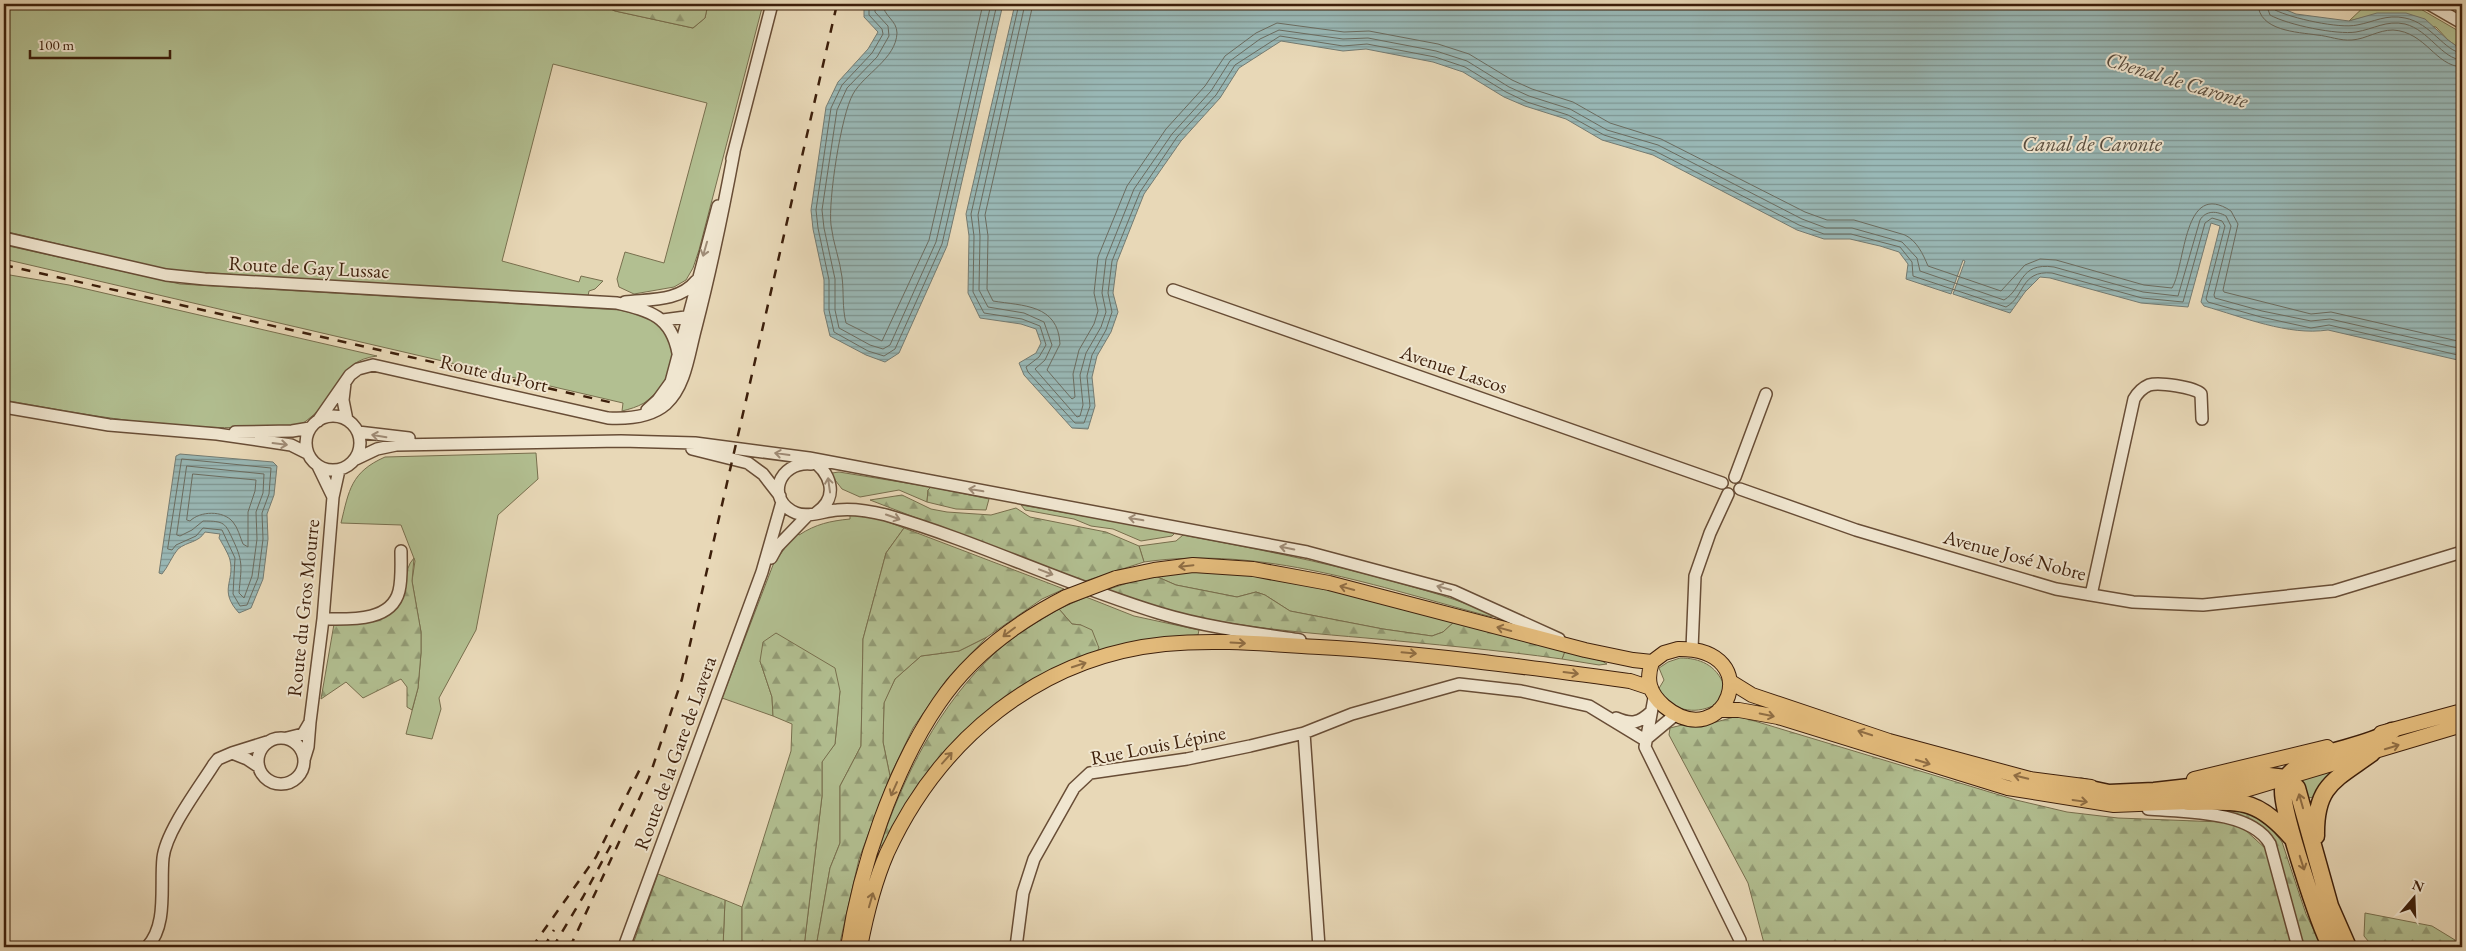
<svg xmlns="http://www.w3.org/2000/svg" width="2466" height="951" font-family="'EB Garamond',serif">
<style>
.green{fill:#b2bf91;stroke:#786f4e}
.forest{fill:url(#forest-firs);stroke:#786f4e}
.water{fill:url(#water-rules);stroke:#747b72}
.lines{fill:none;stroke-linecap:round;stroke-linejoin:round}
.shore{stroke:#6b6c60;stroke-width:1}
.minor-casing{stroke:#684d36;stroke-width:14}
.major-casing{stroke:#3d1f0b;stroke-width:16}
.highway-casing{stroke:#3d1f0b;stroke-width:19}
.minor{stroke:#f0e6d0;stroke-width:11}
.major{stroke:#e4bc7c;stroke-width:14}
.highway{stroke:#e4bc7c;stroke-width:16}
.rail{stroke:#3d1f0b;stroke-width:2.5;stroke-dasharray:9 9;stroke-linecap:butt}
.major-bridge-casing{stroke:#3d1f0b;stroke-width:16;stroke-linecap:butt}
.major-bridge{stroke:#e4bc7c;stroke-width:14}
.oneway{stroke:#9f8c77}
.oneway2{stroke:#906e44}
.labels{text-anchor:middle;stroke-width:4;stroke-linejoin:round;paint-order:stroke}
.street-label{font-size:20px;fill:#3d1f0b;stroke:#f0e6d0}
.water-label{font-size:21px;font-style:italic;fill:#594d3e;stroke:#f0e6d0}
</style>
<defs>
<pattern id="forest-firs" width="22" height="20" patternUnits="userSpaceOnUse" patternTransform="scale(1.25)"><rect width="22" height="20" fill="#b2bf91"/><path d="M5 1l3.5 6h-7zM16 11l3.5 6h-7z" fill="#929b75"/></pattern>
<pattern id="water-rules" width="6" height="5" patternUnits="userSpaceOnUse" patternTransform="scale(1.25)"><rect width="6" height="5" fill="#99b8b6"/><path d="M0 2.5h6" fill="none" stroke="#7e9592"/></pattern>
</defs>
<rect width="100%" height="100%" fill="#e8d8b7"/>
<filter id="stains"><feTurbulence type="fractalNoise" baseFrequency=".004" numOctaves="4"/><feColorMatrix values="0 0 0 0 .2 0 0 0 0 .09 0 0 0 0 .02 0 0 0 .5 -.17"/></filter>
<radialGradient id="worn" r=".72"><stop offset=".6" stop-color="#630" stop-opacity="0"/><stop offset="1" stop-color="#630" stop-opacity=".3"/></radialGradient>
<path class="green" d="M4 4H601L615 11 693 28 705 18 708 4H763L699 250 693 268 686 280 674 287 634 294 619 287 617 279 625 252 664 263 707 103 553 64 502 261 579 282 581 276 603 281 595 289 589 291 588 296 493 292 167 270 4 231Z
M2367 4H2412L2462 33V50L2448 40 2436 27 2365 17 2349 21Z
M4 245 180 284 620 310C636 314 657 318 667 333 683 356 664 389 644 403 637 407 630 409 622 411L623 403 4 259Z
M4 274 69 285 377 356C336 361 339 395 311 417 307 420 303 424 298 426 285 429 270 427 256 427 172 431 87 415 4 400Z
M536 453 538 479 498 515 476 630 439 698 441 709 432 739 406 734 418 688 421 653V632L412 581 415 561 401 525 341 523C349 490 351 472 385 457Z
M839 472 931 487 928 490 927 502 899 490 860 497 842 489 832 476V473Z
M1021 505 1176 532 1172 536 1141 541 1113 529 1091 526 1074 519 1025 510Z
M850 515 880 519 904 528 886 553 863 639 861 746 840 786V843L830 868 816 947H804L822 796V761L835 744 840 691 760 661 772 697 773 716 722 698 773 565 796 532 799 535C816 524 830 521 850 519Z
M1183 535C1252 548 1320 561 1388 580 1424 590 1459 599 1493 615L1492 617C1378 587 1262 545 1144 562L1139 546 1176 541Z
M1198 571C1286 574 1370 600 1454 622L1443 632 1432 636 1383 629 1290 611 1265 595 1256 592 1237 597 1176 585 1153 575Z
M1086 597 1134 616 1199 630 1198 635 1159 639 1096 653 1081 625 1072 624 1059 609Z
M987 637 947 679 913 728 890 776 883 742 884 702 895 679 921 656 959 651Z
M1565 651 1602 661 1607 664 1599 665 1562 659Z
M1680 658C1700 658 1716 665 1724 685 1722 690 1722 697 1720 701 1718 704 1713 706 1710 707 1690 715 1669 708 1658 690L1664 680 1659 668 1668 662Z
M2331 771 2314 797 2308 798 2300 782 2301 779Z
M725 900 742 907V947H723Z"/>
<path class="forest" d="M601 4H708L705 18 693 28 615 11Z
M931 487 989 499 986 510 956 509 927 502 928 490Z
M902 495 931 509 947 512 991 515 1016 508 1030 517 1106 532 1139 546 1144 562 1082 582 870 500Z
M904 528 1064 589 1042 599 987 637 959 651 921 656 895 679 884 703 883 742 890 776 859 859 839 947H816L830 868 840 843V786L861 746 863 639 886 553Z
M414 558 412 581 421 632V653L418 688 412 710 407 707V687L401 679 363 698 346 682 321 699 334 624 396 608C408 592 402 570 414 558Z
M1153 575 1176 585 1237 597 1256 592 1265 595 1290 611 1383 629 1432 636 1443 632 1454 622 1565 651 1562 659C1497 650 1431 644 1366 638 1273 630 1194 624 1106 590Z
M1059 609 1072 624 1081 625 1092 630 1099 648 1096 653 980 718 879 849C903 777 939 704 996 652 1015 635 1037 622 1059 609Z
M776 633 835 668 840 691 835 744 822 762V796L804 947H742V907L791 751 792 724 773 716 772 697 760 661 763 642Z
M1738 716 2016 800 2067 812 2118 818 2222 822 2242 827 2267 850 2294 947H1765L1748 883 1669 735 1670 728 1686 724 1716 722Z
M2222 807 2248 812 2267 823 2282 842 2306 914 2322 947H2303L2274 844 2221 811Z
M658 874 725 900 723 947H632Z
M2365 913 2432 926 2455 940 2453 947H2373L2364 936Z"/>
<path class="water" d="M864 4H1003L947 246 899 353 885 362 866 355 830 336 824 311V280L813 229 811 210 826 107 838 82 868 49 878 32 864 17Z
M1015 4H2272L2296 14 2349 21 2377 13H2406L2425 19 2448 40 2462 50V361L2328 330C2288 336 2243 317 2204 306L2201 302 2220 226 2211 223 2188 307 2141 303 2050 278 2040 277 2025 292 2010 313 1953 294 1965 261 1963 260 1951 294 1906 279 1908 264 1899 252 1880 246 1850 239H1824L1797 230 1653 155 1602 140 1566 119 1525 106 1504 97 1463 72 1433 62 1366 49 1343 51 1281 41 1239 68 1220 98 1181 141 1144 194 1117 262 1113 293 1118 312 1111 332 1097 356 1092 377 1095 406 1088 429 1072 428 1024 375 1019 363 1036 353 1041 343 1036 329 1021 324 980 318 968 293 969 236 966 214Z
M180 454 273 462 277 466 274 495 267 514 268 539 263 579 251 608 239 613C218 590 235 582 230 560 229 555 222 543 219 538L220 534 205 532C198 543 188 541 178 549 172 556 168 567 162 574L159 573 176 456Z"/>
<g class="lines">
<path class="shore" d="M869 4V15L882 29 883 34 872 53 842 85 831 108 816 210 818 228 829 280V310L834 332 868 351 884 356 895 349 942 244 997 4
M875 4V12L888 26 889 36 877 57 847 88 837 110 822 210 824 228 835 279V310L839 328 870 345 883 349 890 345 936 242 991 4
M883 4C883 16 897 20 897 33 896 59 864 74 853 94 841 115 828 201 831 225 833 243 840 260 842 277 844 293 842 307 846 323L882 341 929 240 983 4
M1019 4 971 214 974 236 973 292 984 313 1022 319 1040 326 1046 345 1039 357 1026 367 1028 372 1075 423H1084L1090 406 1087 376 1092 355 1106 330 1112 312 1108 293 1112 261 1140 192 1177 137 1216 95 1235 65 1280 36 1343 46 1367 44 1435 57 1465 67 1506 92 1527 102 1568 115 1604 135 1655 151 1799 225 1824 234H1851L1900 247 1912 262 1913 276 2006 307C2025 297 2020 270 2052 273L2142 298 2183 302 2205 223 2212 218 2222 221 2225 226 2206 299 2208 302 2261 317 2311 328 2329 325 2462 356
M1025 4 978 215 980 236 979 290 988 307 1024 313 1044 322 1052 345 1045 360 1035 369 1077 417 1080 416 1083 405 1080 375 1086 353 1101 327 1106 312 1102 293 1106 259 1134 189 1172 134 1211 91 1230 61 1260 39 1279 30 1343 39 1368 38 1436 51 1467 61 1509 87 1529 96 1570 109 1607 130 1658 145 1802 219 1826 228H1852L1902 242 1917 258 1920 271 2004 300C2024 288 2018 262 2054 267L2143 292 2178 296 2200 220C2206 210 2217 211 2226 216L2231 226 2214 295 2215 298 2262 311 2311 321 2330 319 2462 349
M1033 4 985 215 988 236 987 289 993 301C1023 306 1058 304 1060 344L1047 370 1072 399 1075 397 1073 374 1079 350 1094 324 1098 311 1094 293 1098 257 1127 186 1166 129 1205 86 1225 56 1256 33 1277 23 1344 32 1369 31 1438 44 1469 54 1512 80 1532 89 1573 102 1610 123 1661 139 1805 212 1827 220H1854L1905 235C1917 241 1923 254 1928 266L2001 291 2025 265 2040 259 2056 260 2144 285 2172 288C2186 264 2183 179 2231 211L2238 224 2223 290 2224 292 2311 314 2331 312 2462 342
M2258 4C2259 31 2297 32 2317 35 2329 36 2340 41 2352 40 2366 39 2378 30 2393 30 2426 32 2435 66 2462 67
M2266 4 2270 15C2288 25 2337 35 2356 32 2374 29 2386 20 2405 24 2429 30 2442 59 2462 60
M2272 4 2275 10C2291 18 2339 29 2357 25 2374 22 2386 14 2405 18 2431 23 2445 52 2462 53
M182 459 271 468 269 494 262 513 263 539 258 578 247 605 240 606 233 594 235 558 222 530 203 528 196 536 176 545 172 550 168 549Z
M187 466 264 474 263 493 256 512 257 539 252 576 244 598 239 593C241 568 244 563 233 540 225 523 225 521 203 521L192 530 180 536 177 535Z
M193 474 256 480 255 491 248 512V547L243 544C240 537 238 528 233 522 223 510 200 511 190 521L187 520Z"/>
<defs>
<path id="minor" d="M2429 4 2462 23
M732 159 772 4
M4 238 166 275 205 279 617 303C650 311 671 316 678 353
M1173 290 1722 483
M625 302C649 299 679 302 696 281
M663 320 693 316
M345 383 343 400 347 420
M4 407 109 425 217 434 291 445 307 453
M647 410 658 400 671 382 718 206
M306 443a27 27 0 1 1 54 0a27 27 0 1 1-54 0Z
M318 421 350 375 358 369 373 365 608 418C627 419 651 417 666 404 686 386 689 352 696 327 711 269 723 211 734 152
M235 432 292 431 310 428
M358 432 409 438
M692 449 748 463 763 474 780 496
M809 458C831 472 840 497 816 513
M356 459 377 449 396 445 621 441 695 443 809 458 1307 552 1453 591 1559 639
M811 464C778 461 765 500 796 513 808 518 824 511 837 510 853 508 870 511 886 515 979 542 1066 585 1159 613 1205 627 1252 633 1300 640
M318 466 333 497 339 470
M1735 477 1766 394
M1740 489 1856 530 2056 589 2133 602 2203 605 2334 591 2462 552
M771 558 777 547 808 515
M2091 595 2134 399C2138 392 2142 388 2149 385 2159 382 2194 387 2201 394L2202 419
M323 619C347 619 391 623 399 591 402 579 401 564 401 551
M1692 649 1695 576 1710 533 1728 494
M1654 698 1645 747 1740 940 1739 947
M1616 718C1632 725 1639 723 1651 712
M310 722 323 619 333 497
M1304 733 1319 947
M287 738 303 734 310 722 308 747 304 760
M258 761a23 23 0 1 1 46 0a23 23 0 1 1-46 0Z
M1645 740 1675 715
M259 767 247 759 232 753 267 742
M2148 809C2182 812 2251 810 2270 844L2298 947
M147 947C168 925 160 886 163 858 166 831 199 788 214 764L218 759 232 753
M624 947 762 572 782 502
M1016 947 1023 893 1034 859 1074 788 1090 773 1187 759 1250 746 1304 733 1352 714 1459 684 1521 691 1589 706 1645 740"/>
<path id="major" d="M1116 578 1154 570 1193 565 1253 569 1329 583 1585 650 1633 660 1652 662
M1678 649C1769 648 1725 757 1664 706 1649 693 1646 680 1652 662L1664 653Z
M1731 682 1752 695 1889 741 2030 779 2091 787
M1719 710H1739L1778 717 2008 788 2114 805 2188 802 2235 793 2462 725
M2381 733 2462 711
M2194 779 2327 747
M848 947C860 868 893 770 939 703 970 657 1017 622 1066 597
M860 947C866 916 874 883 887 853 939 740 1038 657 1165 644 1216 639 1268 644 1319 647 1423 653 1526 667 1630 681L1651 688"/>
<path id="highway" d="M2081 787 2109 793 2154 791 2216 784 2260 775 2286 778 2297 788 2330 906 2348 947
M2188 802C2239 802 2255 796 2291 837
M2316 836C2315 785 2335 780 2372 753
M2331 947C2319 925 2282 813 2283 790 2283 779 2291 771 2299 766 2324 749 2363 748 2392 731"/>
</defs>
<use href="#minor" class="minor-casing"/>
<use href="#major" class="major-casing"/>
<use href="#highway" class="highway-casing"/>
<use href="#minor" class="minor"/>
<use href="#major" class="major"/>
<use href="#highway" class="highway"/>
<path class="rail" d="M4 265 618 404
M532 947 596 857 643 763
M544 947 554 930
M553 947 583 897 612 843
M570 947 649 778 682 679 837 4"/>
<defs>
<path id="major-bridge" d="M1066 597 1116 578"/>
</defs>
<use href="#major-bridge" class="major-bridge-casing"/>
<use href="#major-bridge" class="major-bridge"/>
</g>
<defs><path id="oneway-shaft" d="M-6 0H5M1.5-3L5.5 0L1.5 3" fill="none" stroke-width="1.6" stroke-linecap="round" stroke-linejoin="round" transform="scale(1.25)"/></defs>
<g class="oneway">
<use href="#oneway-shaft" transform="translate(705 249) rotate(106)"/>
<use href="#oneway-shaft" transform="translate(379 436) rotate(-171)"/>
<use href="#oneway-shaft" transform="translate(280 444) rotate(7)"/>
<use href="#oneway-shaft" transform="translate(782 454) rotate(-172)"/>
<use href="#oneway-shaft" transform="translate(829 485) rotate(-98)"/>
<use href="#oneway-shaft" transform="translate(976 490) rotate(-170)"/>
<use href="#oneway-shaft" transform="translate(893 517) rotate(19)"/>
<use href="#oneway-shaft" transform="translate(1136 519) rotate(-170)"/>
<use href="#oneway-shaft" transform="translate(1287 548) rotate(-168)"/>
<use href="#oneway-shaft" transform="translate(1046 572) rotate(21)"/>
<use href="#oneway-shaft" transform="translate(1444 588) rotate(-164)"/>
</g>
<g class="oneway2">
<use href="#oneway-shaft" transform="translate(1186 566) rotate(174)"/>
<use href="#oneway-shaft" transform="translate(1347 588) rotate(-165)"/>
<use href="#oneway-shaft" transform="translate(1504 629) rotate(-165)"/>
<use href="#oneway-shaft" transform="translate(1009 632) rotate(143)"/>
<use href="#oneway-shaft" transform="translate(1238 643) rotate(3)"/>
<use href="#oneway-shaft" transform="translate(1409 653) rotate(5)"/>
<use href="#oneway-shaft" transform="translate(1079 665) rotate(-18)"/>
<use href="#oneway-shaft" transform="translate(1571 673) rotate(7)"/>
<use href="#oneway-shaft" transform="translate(1767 715) rotate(12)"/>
<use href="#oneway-shaft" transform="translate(1865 733) rotate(-162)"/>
<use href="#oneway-shaft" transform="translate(2392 747) rotate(-17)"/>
<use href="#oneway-shaft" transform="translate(947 758) rotate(-48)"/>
<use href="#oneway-shaft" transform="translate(1923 762) rotate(17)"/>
<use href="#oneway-shaft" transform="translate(2021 777) rotate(-166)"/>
<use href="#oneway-shaft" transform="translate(894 789) rotate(114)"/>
<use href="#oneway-shaft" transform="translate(2080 801) rotate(8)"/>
<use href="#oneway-shaft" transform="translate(2301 801) rotate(-106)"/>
<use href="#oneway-shaft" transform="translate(2302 863) rotate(72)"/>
<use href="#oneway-shaft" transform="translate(871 900) rotate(-74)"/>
</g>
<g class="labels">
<g class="street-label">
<text transform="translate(309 267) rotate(3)" y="7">Route de Gay Lussac</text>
<text transform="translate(1454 369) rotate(19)" y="7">Avenue Lascos</text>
<text transform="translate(494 373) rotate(13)" y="7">Route du Port</text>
<text transform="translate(2015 555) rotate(15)" y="7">Avenue José Nobre</text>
<text transform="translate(303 608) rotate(-84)" y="7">Route du Gros Mourre</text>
<text transform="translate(1158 745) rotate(-11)" y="7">Rue Louis Lépine</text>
<text transform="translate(675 753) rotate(-70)" y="7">Route de la Gare de Lavera</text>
</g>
<g class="water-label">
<text transform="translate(2177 80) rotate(17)" y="7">Chenal de Caronte</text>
<text x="2092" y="151">Canal de Caronte</text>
</g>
</g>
<rect width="2466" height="951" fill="none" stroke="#e8d8b7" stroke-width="20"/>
<rect x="5" y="5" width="2456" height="941" fill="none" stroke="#3d1f0b" stroke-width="2.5"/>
<rect x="10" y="10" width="2446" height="931" fill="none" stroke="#3d1f0b"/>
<g transform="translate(2414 898) rotate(19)" stroke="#f0e6d0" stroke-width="4" paint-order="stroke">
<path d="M0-4L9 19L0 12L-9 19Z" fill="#3d1f0b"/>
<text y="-8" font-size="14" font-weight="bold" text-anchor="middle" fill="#3d1f0b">N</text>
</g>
<path d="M30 50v8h140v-8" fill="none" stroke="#3d1f0b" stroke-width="2.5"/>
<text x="38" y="50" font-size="15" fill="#3d1f0b" stroke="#f0e6d0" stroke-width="4" paint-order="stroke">100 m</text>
<rect width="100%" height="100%" filter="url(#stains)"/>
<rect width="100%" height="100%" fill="url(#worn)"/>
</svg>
